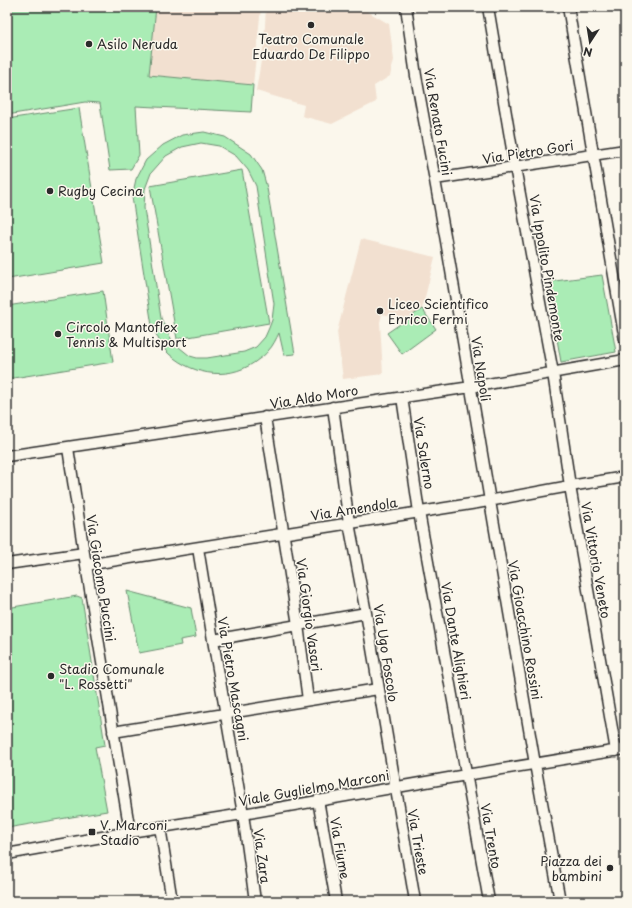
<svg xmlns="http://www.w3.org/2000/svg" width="632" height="908" font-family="'Playpen Sans',sans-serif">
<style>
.built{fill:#f2e0d0}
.green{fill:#aaecb5;stroke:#6a8c70;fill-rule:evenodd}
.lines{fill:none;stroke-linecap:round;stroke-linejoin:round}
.street-casing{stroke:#2b2b2b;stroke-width:13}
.street{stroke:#fbf7ec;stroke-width:10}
.poi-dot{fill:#2b2b2b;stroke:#fbf7ec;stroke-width:1.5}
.labels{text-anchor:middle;stroke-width:3;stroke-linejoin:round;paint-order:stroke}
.poi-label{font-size:13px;fill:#2b2b2b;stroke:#fbf7ec;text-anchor:start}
.street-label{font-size:13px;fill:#2b2b2b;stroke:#fbf7ec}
</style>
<rect width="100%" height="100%" fill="#fbf7ec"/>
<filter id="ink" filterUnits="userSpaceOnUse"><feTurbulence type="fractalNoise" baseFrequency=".025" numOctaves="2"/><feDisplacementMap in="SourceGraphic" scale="8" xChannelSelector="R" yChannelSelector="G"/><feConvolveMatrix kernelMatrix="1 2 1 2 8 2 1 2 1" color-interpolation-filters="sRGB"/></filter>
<g filter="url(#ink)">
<path class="built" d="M156 7H261L253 85 149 75Z
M266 7H360L389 24 394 60 390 76 374 86 376 102 332 124 302 116 304 105 256 91 264 43Z
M361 239 435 257 422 309 407 319 382 314 380 322 383 374 343 379 337 332Z"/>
<path class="green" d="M7 7H156L149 75 253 85 251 112 136 106 139 155 131 169 110 170 100 103 85 102 7 115Z
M79 108 104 263 8 279 7 273V119Z
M204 132 225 137 251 154 262 170 267 188 295 354 284 355 279 333C276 339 273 346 268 351 266 354 262 357 259 359 232 381 195 377 169 354 161 347 157 335 152 326L132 197 136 179 146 160 163 145 182 135ZM201 143 219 146 236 156 248 170 256 186 274 304 272 320 269 328 265 337 256 347 244 352 207 358H197L190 356 174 343 167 332 161 318 144 208 145 189 151 173 166 156 182 147Z
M242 170 269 323 177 339 150 186Z
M602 275 616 352 561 362 547 282Z
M103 291 113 362 7 379V306Z
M422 309 436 329 402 354 387 333Z
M127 591 191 608 196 637 180 640 181 645 139 653Z
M77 596 82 598 105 745 95 747 107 811 7 828V608Z"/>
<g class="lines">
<defs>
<path id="street" d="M406 7 416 76 446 241 490 501 535 764 560 901
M488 7 515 167 553 373 570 486 616 751
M568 7 625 340
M435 179 625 150
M402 397 419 512 489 901
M333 407 349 523 366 613 415 901
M265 417 298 625 308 700
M68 448 84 553 130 832
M7 456 471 387 625 360
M198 548 213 640 243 814 255 901
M7 564 84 553
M86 565 477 503 570 486 625 477
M213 640 366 613
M113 732 378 689
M318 800 336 901
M160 827 172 901
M7 854 130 832 243 814 466 775 625 749"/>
</defs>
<use href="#street" class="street-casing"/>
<use href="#street" class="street"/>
</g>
</g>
<g class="poi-dot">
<circle cx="311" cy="25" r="4"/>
<circle cx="89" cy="44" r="4"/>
<circle cx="50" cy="191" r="4"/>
<circle cx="380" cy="311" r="4"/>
<circle cx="58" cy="334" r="4"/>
<circle cx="51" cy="676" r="4"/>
<rect x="88" y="828" width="8" height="8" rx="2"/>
<circle cx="610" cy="868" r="4"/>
</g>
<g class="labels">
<g class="poi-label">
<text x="311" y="44" text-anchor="middle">Teatro Comunale<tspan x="311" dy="15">Eduardo De Filippo</tspan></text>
<text x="97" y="49">Asilo Neruda</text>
<text x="58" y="196">Rugby Cecina</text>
<text x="388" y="309">Liceo Scientifico<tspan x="388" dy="15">Enrico Fermi</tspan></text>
<text x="66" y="332">Circolo Mantoflex<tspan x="66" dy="15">Tennis &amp; Multisport</tspan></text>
<text x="59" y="674">Stadio Comunale<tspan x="59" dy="15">"L. Rossetti"</tspan></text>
<text x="100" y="830">V. Marconi<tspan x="100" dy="15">Stadio</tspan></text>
<text x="602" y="866" text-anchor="end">Piazza dei<tspan x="602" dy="15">bambini</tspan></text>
</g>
<g class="street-label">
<text transform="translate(438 122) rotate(80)" y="5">Via Renato Fucini</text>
<text transform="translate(528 152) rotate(-9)" y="5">Via Pietro Gori</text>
<text transform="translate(547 268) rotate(80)" y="5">Via Ippolito Pindemonte</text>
<text transform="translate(481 369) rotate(81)" y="5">Via Napoli</text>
<text transform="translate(314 397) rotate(-9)" y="5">Via Aldo Moro</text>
<text transform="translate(424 453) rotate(81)" y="5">Via Salerno</text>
<text transform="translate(354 509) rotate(-9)" y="5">Via Amendola</text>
<text transform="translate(596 560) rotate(80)" y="5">Via Vittorio Veneto</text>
<text transform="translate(101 578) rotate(81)" y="5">Via Giacomo Puccini</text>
<text transform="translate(309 615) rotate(82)" y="5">Via Giorgio Vasari</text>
<text transform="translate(525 630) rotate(80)" y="5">Via Gioacchino Rossini</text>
<text transform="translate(456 641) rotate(80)" y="5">Via Dante Alighieri</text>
<text transform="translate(386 653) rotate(81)" y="5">Via Ugo Foscolo</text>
<text transform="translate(233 679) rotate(80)" y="5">Via Pietro Mascagni</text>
<text transform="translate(314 788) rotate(-10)" y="5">Viale Guglielmo Marconi</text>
<text transform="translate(491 836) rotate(80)" y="5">Via Trento</text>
<text transform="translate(418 842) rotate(80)" y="5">Via Trieste</text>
<text transform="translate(340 848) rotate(80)" y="5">Via Fiume</text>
<text transform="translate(262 856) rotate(82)" y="5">Via Zara</text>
</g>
</g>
<rect width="632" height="908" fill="none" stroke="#fbf7ec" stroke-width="24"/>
<rect x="12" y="12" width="608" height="884" fill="none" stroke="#2b2b2b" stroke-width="1.5" filter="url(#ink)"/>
<g transform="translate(590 42) rotate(192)" stroke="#fbf7ec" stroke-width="3" paint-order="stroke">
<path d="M0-3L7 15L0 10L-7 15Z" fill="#2b2b2b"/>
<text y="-6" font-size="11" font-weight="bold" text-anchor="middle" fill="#2b2b2b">N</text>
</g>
</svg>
